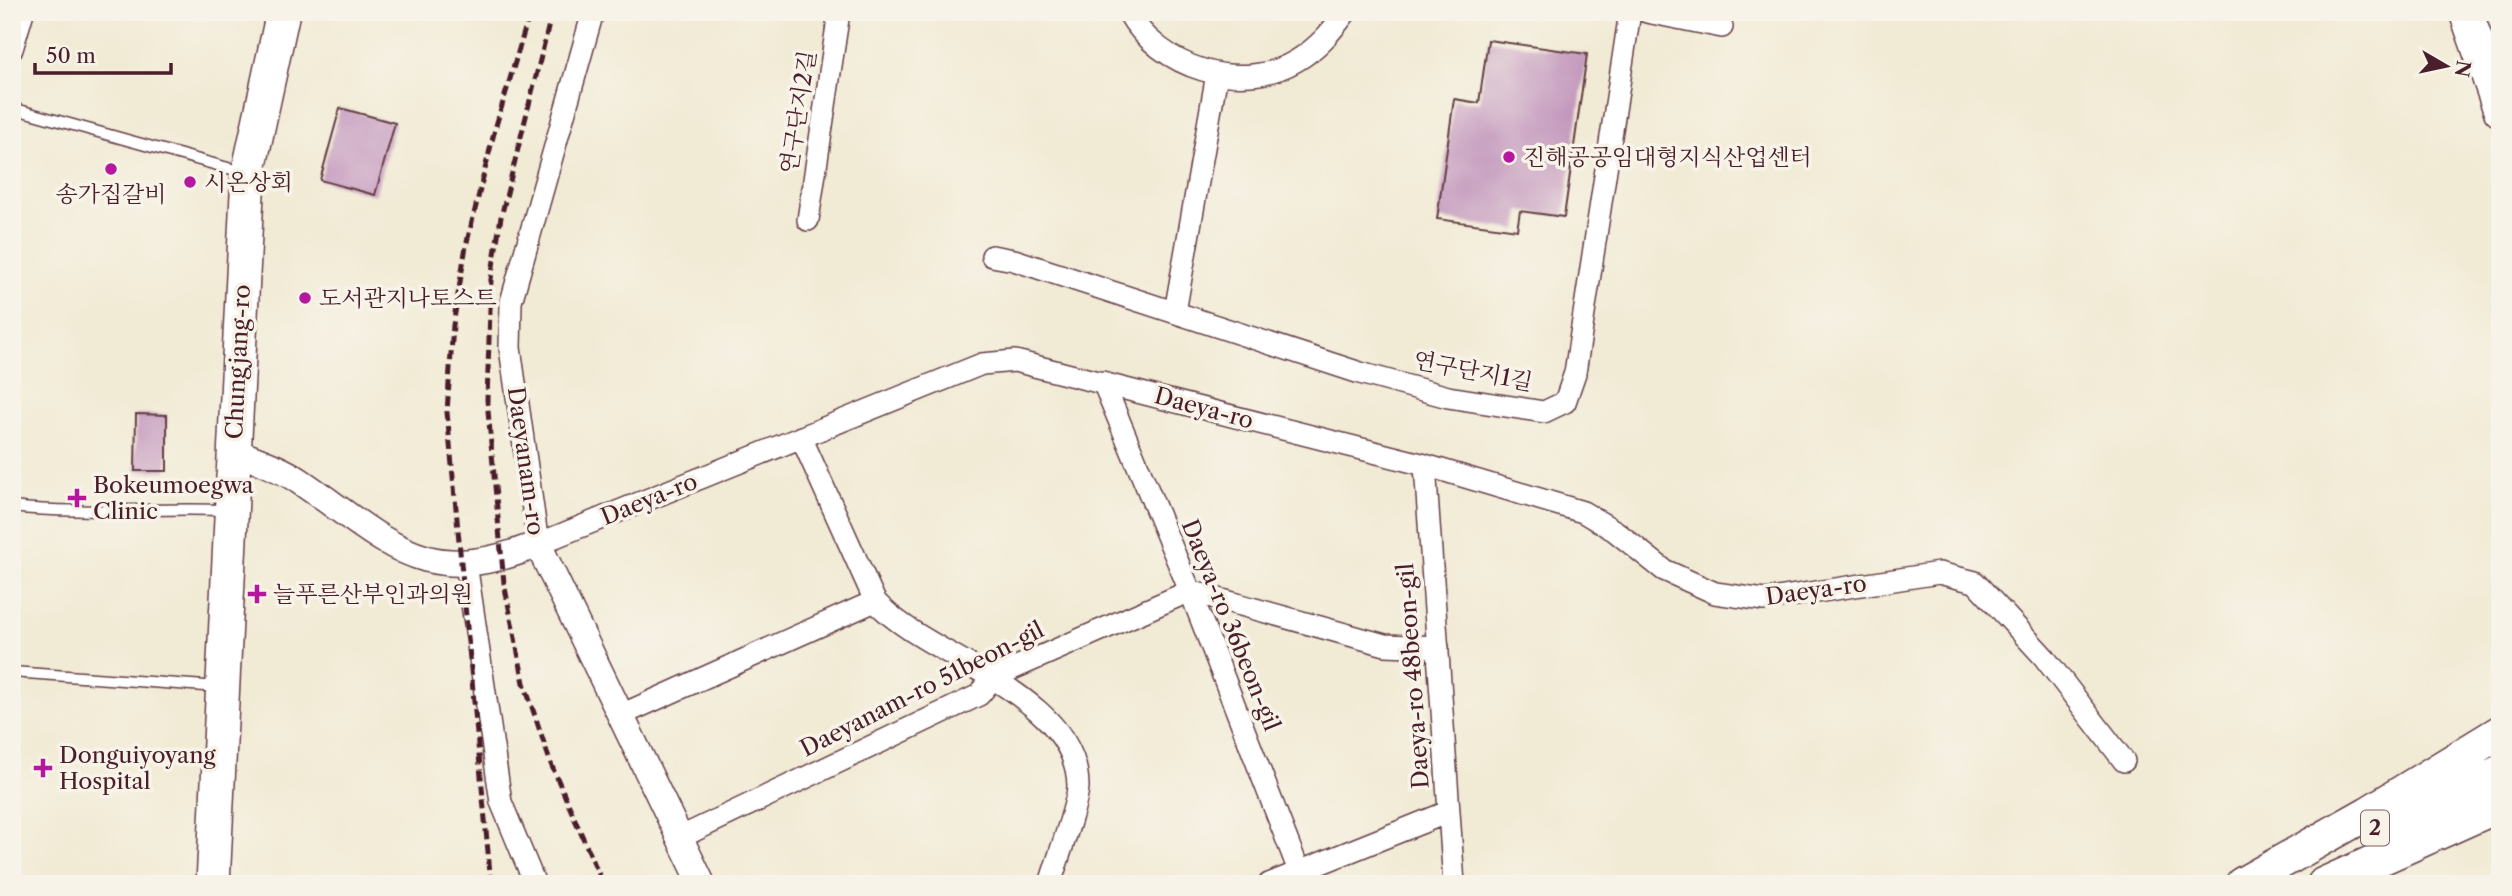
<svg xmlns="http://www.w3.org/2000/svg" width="2512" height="896" font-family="'Libre Caslon Text','Noto Serif KR',serif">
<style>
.building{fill:#c397bd}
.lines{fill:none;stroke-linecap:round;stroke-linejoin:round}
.service-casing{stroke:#633d44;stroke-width:13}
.minor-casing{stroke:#633d44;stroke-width:24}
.tertiary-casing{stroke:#633d44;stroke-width:29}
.primary-casing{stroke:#633d44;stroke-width:36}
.service{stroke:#fff;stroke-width:10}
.minor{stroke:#fff;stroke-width:21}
.tertiary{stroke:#fff;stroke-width:26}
.primary{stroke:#fff;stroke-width:33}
.rail{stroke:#4a1f2b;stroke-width:5;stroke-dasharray:10 5;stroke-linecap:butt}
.poi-dot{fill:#b5179e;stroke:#f7f3e8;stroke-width:2.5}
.labels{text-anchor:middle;stroke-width:7;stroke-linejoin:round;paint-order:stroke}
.shield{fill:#f7f3e8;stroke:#7e5f64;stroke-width:2}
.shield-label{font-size:21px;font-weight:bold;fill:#4a1f2b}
.street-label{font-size:23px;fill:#4a1f2b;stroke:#f7f3e8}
.poi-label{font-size:23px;fill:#4a1f2b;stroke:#f7f3e8;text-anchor:start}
</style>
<rect width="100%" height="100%" fill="#f7f3e8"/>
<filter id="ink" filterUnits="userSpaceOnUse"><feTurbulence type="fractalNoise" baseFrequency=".0143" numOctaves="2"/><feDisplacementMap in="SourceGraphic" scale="14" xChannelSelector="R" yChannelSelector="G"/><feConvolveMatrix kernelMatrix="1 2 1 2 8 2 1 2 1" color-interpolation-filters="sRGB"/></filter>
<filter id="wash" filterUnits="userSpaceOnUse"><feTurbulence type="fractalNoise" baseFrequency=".00686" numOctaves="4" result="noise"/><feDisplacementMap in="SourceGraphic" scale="28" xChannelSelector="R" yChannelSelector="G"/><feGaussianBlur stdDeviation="1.57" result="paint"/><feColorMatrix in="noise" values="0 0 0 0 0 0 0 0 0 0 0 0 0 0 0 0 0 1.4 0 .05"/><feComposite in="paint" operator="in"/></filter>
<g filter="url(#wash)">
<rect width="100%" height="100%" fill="#f1ead4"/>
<g id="blocks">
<path class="building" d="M1488 40 1587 54 1564 217 1520 211 1517 230 1437 219 1454 99 1479 103Z
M340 108 395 123 375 195 320 180Z
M136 414 167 415V471H135Z"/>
</g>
</g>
<g filter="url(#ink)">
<use href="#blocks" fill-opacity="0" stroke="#633d44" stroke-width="2"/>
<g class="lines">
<defs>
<path id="service" d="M12 108 246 173
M12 507C84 515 155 507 227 510
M12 672 219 687"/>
<path id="minor" d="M593 12 511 302 510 348 538 544 982 364 1015 361 1425 465 1583 512 1615 531 1664 570 1715 593 1764 600 1939 573 1975 582 2044 657 2124 761
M1128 12C1159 68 1240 94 1296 61 1318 48 1331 32 1346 12
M1647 12 1722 27
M12 49 23 12
M808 220 839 12
M992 256 1014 260 1360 373 1448 397 1544 412 1565 402 1575 373 1630 12
M1175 312 1217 74
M1103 382 1190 591 1299 871 1314 884
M801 437 875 601C926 658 1077 693 1078 786 1078 804 1056 863 1050 884
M1425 465 1454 884
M466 563 501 802 535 884
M621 715 875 601
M679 838 979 695 994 677 1190 591 1385 645 1438 647
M1269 884 1448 812"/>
<path id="tertiary" d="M233 451C256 460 281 468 301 482 389 542 425 591 538 544L702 884"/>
<path id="primary" d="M2466 12 2500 110
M2384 824 2500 772
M213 884 248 174 283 12
M2242 884 2368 813 2500 732
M2324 884 2500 805"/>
</defs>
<use href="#service" class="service-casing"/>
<use href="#minor" class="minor-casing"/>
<use href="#tertiary" class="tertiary-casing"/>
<use href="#primary" class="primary-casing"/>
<use href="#service" class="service"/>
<use href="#minor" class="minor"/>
<use href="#tertiary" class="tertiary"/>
<use href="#primary" class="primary"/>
<path class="rail" d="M552 12 501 217 491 279 487 400 504 583 524 683 551 764 603 884
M491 884 447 412 453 325 466 246 495 129 530 12"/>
</g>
</g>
<g class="poi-dot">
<circle cx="1509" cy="157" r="7"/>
<circle cx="111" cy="169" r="7"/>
<circle cx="190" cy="182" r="7"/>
<circle cx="305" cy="298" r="7"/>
<path d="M73.5 487.5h7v7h7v7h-7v7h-7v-7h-7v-7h7z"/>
<path d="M253.5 583.5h7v7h7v7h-7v7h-7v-7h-7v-7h7z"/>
<path d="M39.5 757.5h7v7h7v7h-7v7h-7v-7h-7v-7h7z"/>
</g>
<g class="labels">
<rect class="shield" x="2361" y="810.5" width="28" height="35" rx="5"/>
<g class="shield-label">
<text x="2375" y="835">2</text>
</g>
<g class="street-label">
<text transform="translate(798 112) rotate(-81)" y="8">연구단지2길</text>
<text transform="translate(238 362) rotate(-87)" y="8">Chungjang-ro</text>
<text transform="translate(1473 371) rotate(11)" y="8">연구단지1길</text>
<text transform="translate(1204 408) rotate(15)" y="8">Daeya-ro</text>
<text transform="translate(526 461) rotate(82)" y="8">Daeyanam-ro</text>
<text transform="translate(649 499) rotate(-22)" y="8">Daeya-ro</text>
<text transform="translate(1816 590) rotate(-8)" y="8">Daeya-ro</text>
<text transform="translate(1231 625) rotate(68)" y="8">Daeya-ro 36beon-gil</text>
<text transform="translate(1413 676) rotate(-94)" y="8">Daeya-ro 48beon-gil</text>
<text transform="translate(922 689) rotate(-27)" y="8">Daeyanam-ro 51beon-gil</text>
</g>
<g class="poi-label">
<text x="1523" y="165">진해공공임대형지식산업센터</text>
<text x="204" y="190">시온상회</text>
<text x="111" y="202" text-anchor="middle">송가집갈비</text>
<text x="319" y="306">도서관지나토스트</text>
<text x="93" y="493">Bokeumoegwa<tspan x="93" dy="26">Clinic</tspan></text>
<text x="273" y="602">늘푸른산부인과의원</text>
<text x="59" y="763">Donguiyoyang<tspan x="59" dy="26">Hospital</tspan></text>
</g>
</g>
<rect width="2512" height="896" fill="none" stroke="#f7f3e8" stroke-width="42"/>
<g transform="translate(2446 66) rotate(99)" stroke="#f7f3e8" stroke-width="5" paint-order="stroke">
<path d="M0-5L12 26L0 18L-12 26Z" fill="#4a1f2b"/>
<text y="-10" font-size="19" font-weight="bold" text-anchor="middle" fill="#4a1f2b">N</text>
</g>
<path d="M35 63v10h136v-10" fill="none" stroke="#4a1f2b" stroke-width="3.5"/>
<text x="46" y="63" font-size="21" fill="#4a1f2b" stroke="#f7f3e8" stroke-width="5" paint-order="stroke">50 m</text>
</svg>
